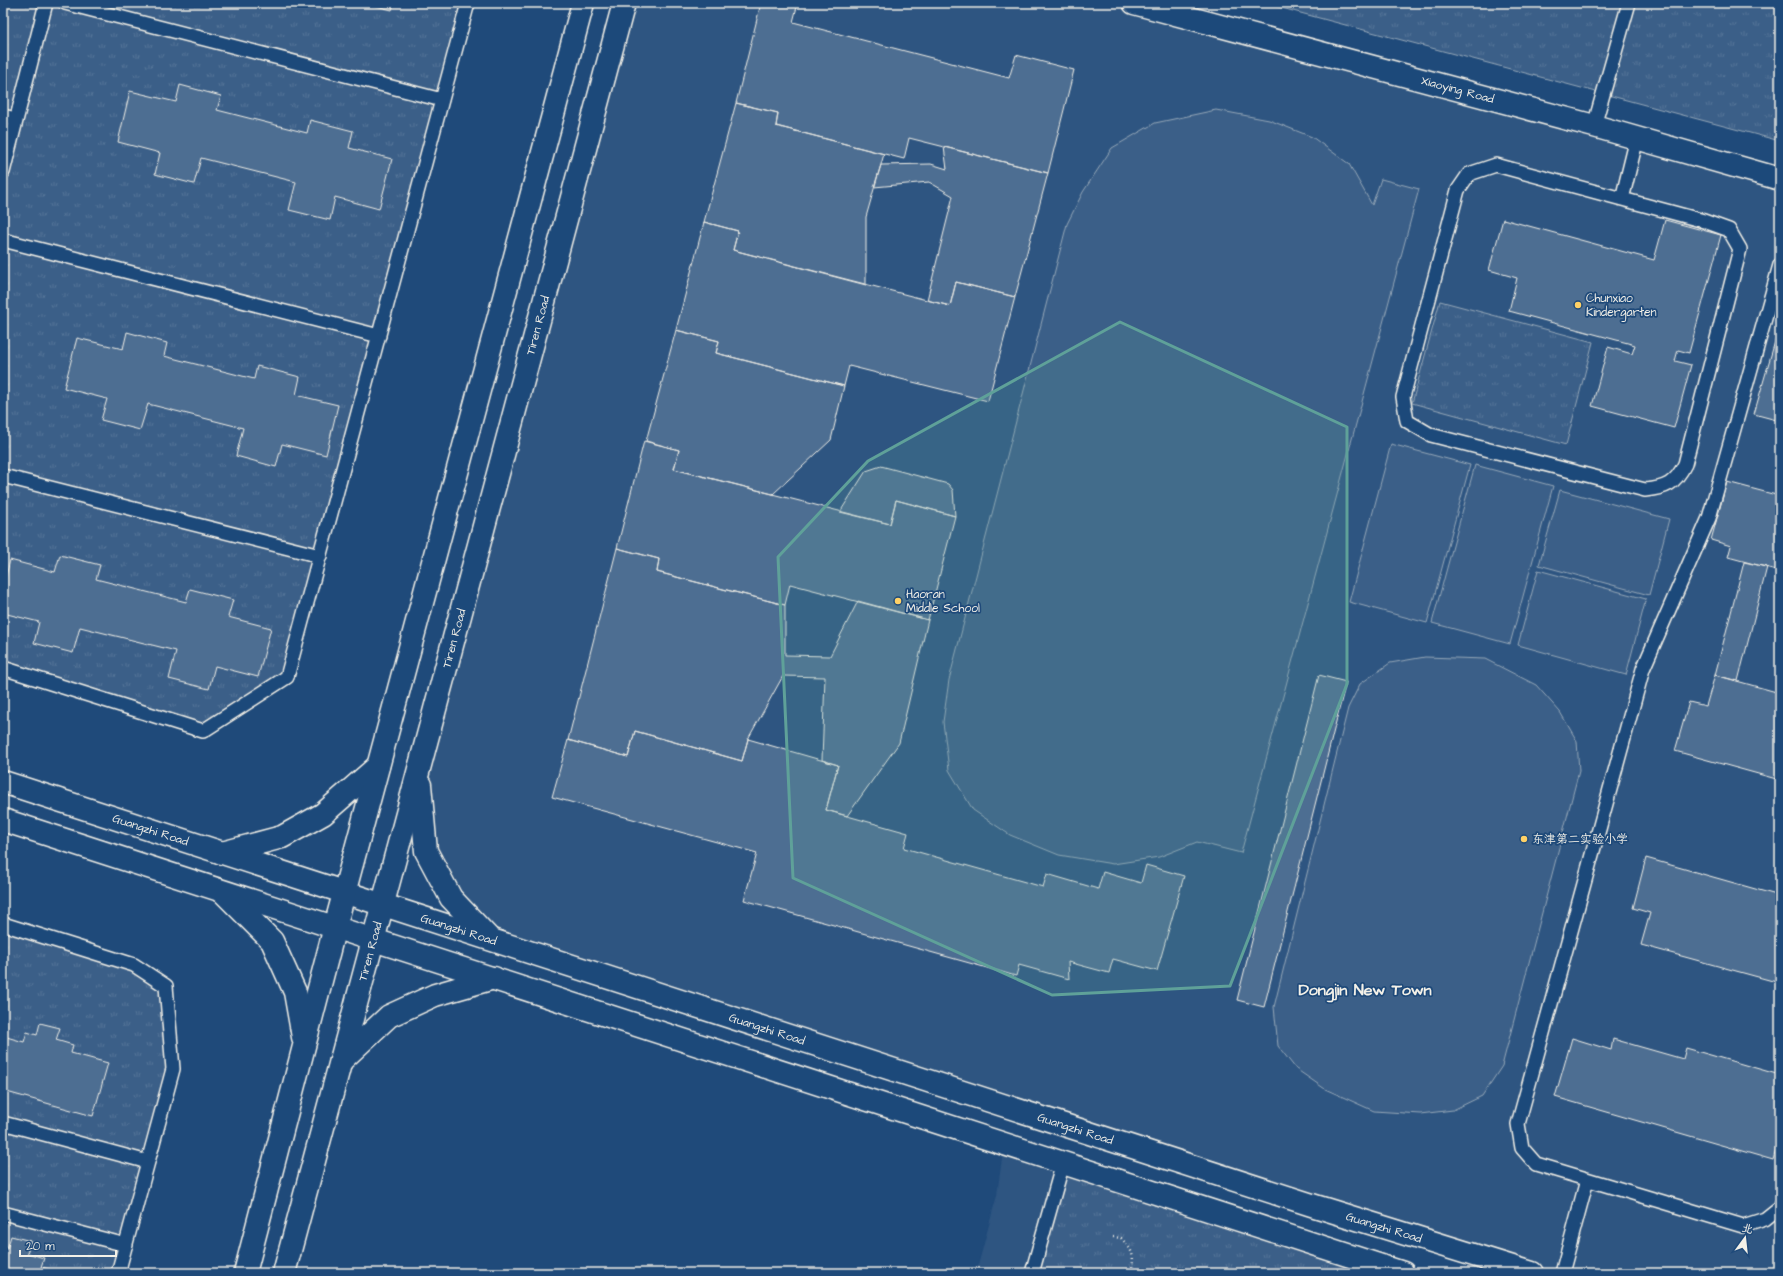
<svg xmlns="http://www.w3.org/2000/svg" width="1783" height="1276" font-family="'Architects Daughter','LXGW WenKai TC',sans-serif">
<style>
.built{fill:#2d5581}
.grass{fill:url(#grass-tufts);stroke:#97a8b8}
.garden{fill:#3a5f88;stroke:#97a8b8}
.building{fill:#4d6e92;stroke:#f4f1e8}
.lines{fill:none;stroke-linecap:round;stroke-linejoin:round}
.service-casing{stroke:#f4f1e8;stroke-width:16}
.minor-casing{stroke:#f4f1e8;stroke-width:25}
.tertiary-casing{stroke:#f4f1e8;stroke-width:25}
.path{stroke:#f4f1e8;stroke-width:2.5;stroke-dasharray:1 3;stroke-linecap:butt}
.service{stroke:#1f4a7a;stroke-width:13}
.minor{stroke:#1f4a7a;stroke-width:22}
.tertiary{stroke:#1f4a7a;stroke-width:22}
.marked{fill:#5fa199;fill-opacity:0.2;stroke:#5fa199;stroke-width:3;stroke-linejoin:round}
.poi-dot{fill:#ffd166;stroke:#1f4a7a;stroke-width:1.5}
.labels{text-anchor:middle;stroke-width:3.5;stroke-linejoin:round;paint-order:stroke}
.street-label{font-size:12px;fill:#f4f1e8;stroke:#1f4a7a}
.poi-label{font-size:12px;fill:#f4f1e8;stroke:#1f4a7a;text-anchor:start}
.district-label{font-size:16px;font-weight:bold;fill:#f4f1e8;stroke:#1f4a7a}
</style>
<defs>
<pattern id="grass-tufts" width="24" height="20" patternUnits="userSpaceOnUse"><rect width="24" height="20" fill="#3a5f88"/><path d="M3 7l-1-3M5 7V3M7 7l1-3M15 17l-1-3M17 17v-4M19 17l1-3" fill="none" stroke="#577699"/></pattern>
</defs>
<rect width="100%" height="100%" fill="#1f4a7a"/>
<filter id="ink" filterUnits="userSpaceOnUse"><feTurbulence type="fractalNoise" baseFrequency=".025" numOctaves="2"/><feDisplacementMap in="SourceGraphic" scale="8" xChannelSelector="R" yChannelSelector="G"/><feConvolveMatrix kernelMatrix="1 2 1 2 8 2 1 2 1" color-interpolation-filters="sRGB"/></filter>
<g filter="url(#ink)">
<path class="built" d="M624 3H1133L1780 179V1273H1534L490 939 426 851 418 770Z
M1004 1144 1403 1273H976L997 1195Z"/>
<path class="grass" d="M3 3H468L287 677 203 731 3 668Z
M1263 3H1780V141Z
M1440 301 1593 342 1566 445 1412 403Z
M3 924 134 965 166 986 173 1069 117 1273H3Z
M1063 1163 1403 1273H1032Z"/>
<path class="garden" d="M1216 110 1269 120 1312 137 1349 164 1372 205 1381 179 1419 189 1241 853 1197 842 1159 857 1113 864 1059 855 1010 835 973 810 949 770 943 722 949 680 1067 224 1083 192 1112 148 1155 123Z
M1391 444 1470 465 1427 623 1349 602Z
M1475 465 1553 486 1510 644 1432 623Z
M1560 490 1669 519 1649 595 1539 565Z
M1538 570 1646 599 1626 675 1518 645Z
M1425 657 1485 659 1536 685 1560 712 1577 741 1579 771 1502 1066 1482 1096 1453 1110 1420 1114 1374 1111 1325 1089 1296 1069 1278 1046 1274 1007 1348 708 1360 684 1390 663Z"/>
<path class="building" d="M364 3H394L392 10Z
M761 3H798L793 22 1009 78 1016 55 1074 70 1048 173 909 138 904 159 776 126 778 113 736 103Z
M180 85 221 96 217 110 307 133 310 120 353 131 349 148 392 159 379 209 335 197 330 220 289 210 296 182 201 158 194 184 155 174 160 153 118 142 130 91 176 102Z
M736 103 778 113 776 126 884 154 866 217V285L733 250 738 231 704 222Z
M944 147 1048 173 1015 297 956 282 950 306 927 300 953 196 929 182 874 187 881 165 931 164 947 169Z
M1503 219 1654 260 1665 220 1721 235 1689 353 1678 350 1675 361 1691 365 1674 428 1592 406 1608 347 1632 354 1635 345 1509 311 1517 278 1489 270Z
M704 222 738 231 733 250 950 306 956 282 1015 297 988 401 849 366 844 386 716 353 719 341 676 330Z
M1780 324V421L1754 414Z
M676 330 719 341 716 353 844 386 831 440 773 494 674 469 679 450 646 441Z
M127 332 167 343 164 356 254 379 257 366 300 377 296 395 338 405 326 455 282 444 276 467 236 456 243 428 148 404 140 430 101 420 107 399 64 388 77 338 123 349Z
M644 441 679 450 674 469 890 524 896 500 955 516 928 620 790 584 785 605 657 572 659 559 617 548Z
M881 466 948 484 953 490 955 516 896 500 890 524 840 512 866 471Z
M1727 482 1780 496V571L1728 557 1731 546 1711 540Z
M617 548 659 559 657 572 785 605V655L830 656 858 601 928 620 899 743 847 816 826 810 838 765 822 760 825 677 783 676 748 739 742 761 635 731 628 757 568 740Z
M60 555 100 565 96 579 186 602 190 589 233 600 228 617 271 628 258 677 215 666 209 689 169 679 176 651 80 627 73 653 34 643 39 622 3 613V588L10 560 55 572Z
M1744 562 1767 567 1738 681 1715 675Z
M1319 675 1346 682 1264 1007 1237 1000Z
M1715 675 1780 693V780L1675 751 1689 702 1706 706Z
M635 731 742 761 748 739 838 765 826 810 908 833 904 848 1043 887 1047 874 1098 889 1103 872 1141 883 1146 865 1184 876 1157 971 1113 959 1109 973 1068 962 1069 979 1019 965 1016 976 744 900 757 853 552 797 568 740 628 757Z
M1646 858 1780 896V983L1641 945 1650 913 1633 908Z
M40 1023 60 1028 56 1040 73 1045 71 1053 108 1063 93 1116 3 1091V1036L24 1042 27 1032 37 1035Z
M1572 1038 1611 1050 1613 1039 1683 1059 1686 1048 1780 1075V1136L1773 1160 1555 1097Z
M1780 1063V1075L1777 1074Z
M11 1236 31 1241 27 1253 44 1258 41 1267 64 1273H3V1248L7 1249Z"/>
<g class="lines">
<defs>
<path id="service" d="M65 3 442 100
M3 116 16 119
M1594 126 1629 3
M1496 165 1704 221 1729 230 1740 249 1685 464C1675 484 1666 488 1645 490L1431 435 1407 421 1403 397 1458 190 1469 174Z
M3 172 46 3
M1622 199 1637 138
M3 240 379 336
M1780 265 1709 518 1643 669 1518 1124 1522 1148 1536 1164 1743 1226 1765 1219 1780 1207
M3 476 320 556
M3 668 203 731 287 677 468 3
M3 924 134 965 166 986 173 1069 118 1273
M3 1123 148 1162
M3 1213 126 1245
M1032 1273 1063 1163
M1562 1273 1587 1180"/>
<g id="minor">
<path id="s1" d="M1134 3 1594 126 1780 179"/>
</g>
<g id="tertiary">
<path id="s2" d="M3 782 1315 1206 1532 1273"/>
<path d="M420 785 426 851 451 898 488 937"/>
<path d="M3 820 1403 1273"/>
<path d="M222 853 282 837 323 814 378 766"/>
<path d="M225 894 272 941 295 992 303 1037"/>
<path d="M341 1061 389 1016 435 995 494 978"/>
<path d="M245 1273 335 927 583 3"/>
<path id="s3" d="M284 1273 624 3"/>
</g>
</defs>
<use href="#service" class="service-casing"/>
<use href="#minor" class="minor-casing"/>
<use href="#tertiary" class="tertiary-casing"/>
<path class="path" d="M1113 1237 1121 1238C1133 1251 1135 1255 1131 1273"/>
<use href="#service" class="service"/>
<use href="#minor" class="minor"/>
<use href="#tertiary" class="tertiary"/>
</g>
</g>
<path class="marked" d="M1120 322 1347 427V684L1230 986 1052 995 793 878 778 557 868 461Z"/>
<g class="poi-dot">
<circle cx="1578" cy="305" r="4"/>
<circle cx="898" cy="601" r="4"/>
<circle cx="1524" cy="839" r="4"/>
</g>
<g class="labels">
<g class="street-label">
<text dy="4" stroke="none"><textPath href="#s1" startOffset="335">Xiaoying Road</textPath></text>
<text dy="4" stroke="none"><textPath href="#s3" startOffset="981">Tiren Road</textPath></text>
<text dy="4" stroke="none"><textPath href="#s3" startOffset="657">Tiren Road</textPath></text>
<text dy="4" stroke="none"><textPath href="#s2" startOffset="155">Guangzhi Road</textPath></text>
<text dy="4" stroke="none"><textPath href="#s2" startOffset="479">Guangzhi Road</textPath></text>
<text dy="4" stroke="none"><textPath href="#s3" startOffset="333">Tiren Road</textPath></text>
<text dy="4" stroke="none"><textPath href="#s2" startOffset="803">Guangzhi Road</textPath></text>
<text dy="4" stroke="none"><textPath href="#s2" startOffset="1127">Guangzhi Road</textPath></text>
<text dy="4" stroke="none"><textPath href="#s2" startOffset="1451">Guangzhi Road</textPath></text>
</g>
<g class="poi-label">
<text x="1586" y="302">Chunxiao<tspan x="1586" dy="14">Kindergarten</tspan></text>
<text x="906" y="598">Haoran<tspan x="906" dy="14">Middle School</tspan></text>
<text x="1532" y="843">东津第二实验小学</text>
</g>
<g class="district-label">
<text x="1365" y="995">Dongjin New Town</text>
</g>
</g>
<rect width="1783" height="1276" fill="none" stroke="#1f4a7a" stroke-width="16"/>
<rect x="8" y="8" width="1767" height="1260" fill="none" stroke="#f4f1e8" stroke-width="1.5" filter="url(#ink)"/>
<g transform="translate(1745 1238) rotate(15)" stroke="#1f4a7a" stroke-width="3" paint-order="stroke">
<path d="M0-3L7 15L0 10L-7 15Z" fill="#f4f1e8"/>
<text y="-6" font-size="11" font-weight="bold" text-anchor="middle" fill="#f4f1e8">北</text>
</g>
<path d="M20 1250v6h96v-6" fill="none" stroke="#f4f1e8" stroke-width="2"/>
<text x="26" y="1250" font-size="12" fill="#f4f1e8" stroke="#1f4a7a" stroke-width="3" paint-order="stroke">20 m</text>
</svg>
